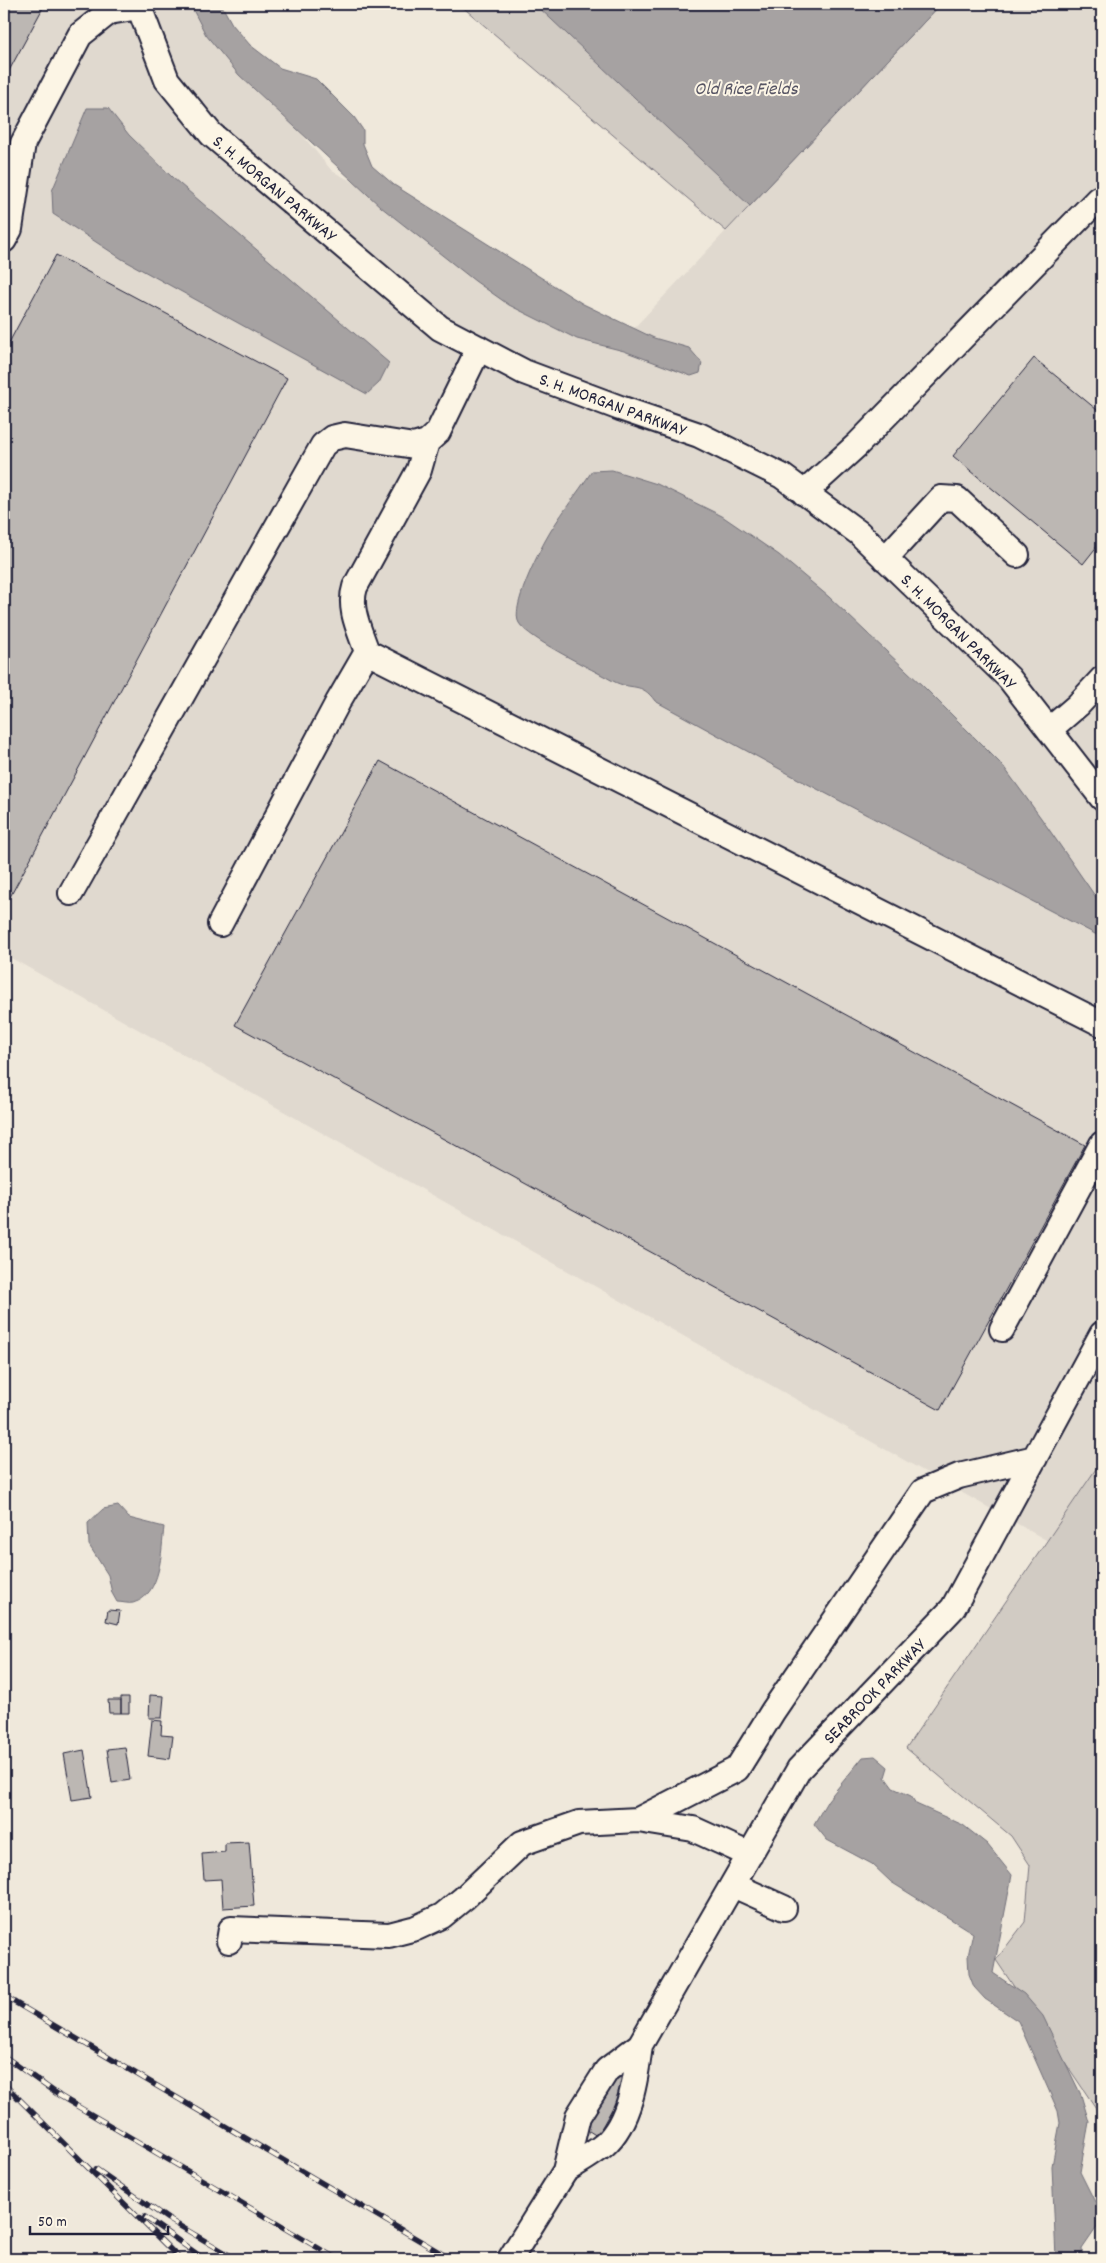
<svg xmlns="http://www.w3.org/2000/svg" width="1106" height="2263" font-family="Dekko,sans-serif">
<style>
.built{fill:#e0d9cf}
.green{fill:#d1cbc3;stroke:#7a767f}
.water{fill:#a6a2a2;stroke:#716f79}
.building{fill:#bcb7b3;stroke:#22223b}
.lines{fill:none;stroke-linecap:round;stroke-linejoin:round}
.minor-casing{stroke:#22223b;stroke-width:28}
.minor{stroke:#fcf5e5;stroke-width:24}
.rail-casing{stroke:#22223b;stroke-width:5.5}
.rail{stroke:#fcf5e5;stroke-width:4;stroke-dasharray:11;stroke-linecap:butt}
.labels{text-anchor:middle;stroke-width:4;stroke-linejoin:round;paint-order:stroke}
.street-label{font-size:18px;fill:#22223b;stroke:#fcf5e5}
.water-label{font-size:19px;font-style:italic;fill:#575564;stroke:#fcf5e5}
</style>
<rect width="100%" height="100%" fill="#efe8db"/>
<filter id="ink" filterUnits="userSpaceOnUse"><feTurbulence type="fractalNoise" baseFrequency=".02" numOctaves="2"/><feDisplacementMap in="SourceGraphic" scale="10" xChannelSelector="R" yChannelSelector="G"/><feConvolveMatrix kernelMatrix="1 2 1 2 8 2 1 2 1" color-interpolation-filters="sRGB"/></filter>
<g filter="url(#ink)">
<path class="built" d="M4 4H194L332 171 633 329 941 4H1102V1460L1048 1541 4 954Z"/>
<path class="green" d="M459 4H941L726 231Z
M1102 1460V2117L996 1960 1025 1922 1030 1865 1011 1836 906 1748Z"/>
<path class="water" d="M190 4H221L232 24 250 45 280 68 316 79 354 117 363 130V144L372 166 394 185 583 304 654 338 689 348 702 363 700 373 691 376 624 351 577 339 509 305 475 281 381 207 239 75 206 35Z
M535 4H941L750 206Z
M87 108H108L129 135 173 178 389 363 379 383 367 394 122 259 53 214 52 191Z
M612 470 657 484 722 516 779 555 829 597 924 687 1003 766 1041 818 1102 906V941L1097 935 800 780 655 701C641 681 632 691 613 681 594 670 528 639 519 623 510 609 537 556 545 541 558 517 577 494 592 471Z
M118 1506 129 1518 164 1527C161 1551 162 1595 133 1603 128 1604 122 1602 117 1602L112 1593 108 1575 89 1545 88 1523 103 1509Z
M875 1756 888 1767 885 1777 893 1788 911 1796 916 1804 963 1825 987 1844 1012 1875 993 1973 1024 1994 1043 2016 1081 2095 1089 2122 1080 2172 1102 2216V2220L1082 2249 1083 2259H1056L1052 2166 1060 2123 1058 2111 1018 2021 985 1999 974 1987 969 1974 968 1956 973 1933 891 1882 872 1864 827 1840 814 1824 828 1800 863 1757Z"/>
<path class="building" d="M4 4H45L4 80Z
M56 255 287 378 10 897 4 894V352Z
M1034 358 1102 414V540L1083 564 953 456Z
M380 761 1085 1145 940 1410 235 1025Z
M108 1610 120 1611 118 1624 106 1621Z
M150 1695 164 1696 162 1718H149Z
M121 1697H129V1713H121Z
M108 1700H121V1713H109Z
M152 1720 162 1721 161 1735 173 1736 170 1759 148 1756Z
M125 1747 130 1780 112 1783 107 1749Z
M84 1750 92 1797 72 1800 64 1754Z
M249 1842 254 1906 223 1908 221 1879 204 1880 202 1854 225 1852V1843Z
M613 2073 627 2082 597 2136 581 2126Z"/>
<g class="lines">
<defs>
<path id="minor" d="M138 4 167 80 211 134 440 328 524 372 620 408 699 435 782 476 859 533 1009 678 1102 798
M4 240 10 229 23 143 80 35 109 12 139 7
M804 493 857 445 1098 199 1102 204
M885 559 941 498 957 499 1017 555
M367 652 1102 1024
M1049 730 1078 705 1102 679
M71 893 323 445 332 438 345 435 414 446 427 442 438 432 479 348
M220 924 338 702 367 652C360 631 348 609 355 587L419 470 427 442
M1002 1329 1102 1144
M638 1820 737 1769 773 1711 923 1491 959 1476 1035 1458
M733 1885 784 1908
M229 1941 231 1929 389 1935 416 1928 442 1916 464 1898 522 1843 579 1823 638 1820 693 1829 750 1855
M565 2171C577 2163 592 2155 604 2145 630 2122 636 2078 640 2045
M510 2259 565 2171 578 2116 607 2070 640 2045 799 1769 953 1608 1102 1334"/>
</defs>
<use href="#minor" class="minor-casing"/>
<use href="#minor" class="minor"/>
<defs>
<path id="rail" d="M4 1996 451 2259
M4 2056 60 2096 337 2259
M4 2084 180 2259
M96 2169 168 2219 236 2259
M145 2217 204 2259"/>
</defs>
<use href="#rail" class="rail-casing"/>
<use href="#rail" class="rail"/>
</g>
</g>
<g class="labels">
<g class="street-label">
<text transform="translate(275 188) rotate(40)" y="6">S. H. MORGAN PARKWAY</text>
<text transform="translate(613 404) rotate(20)" y="6">S. H. MORGAN PARKWAY</text>
<text transform="translate(959 631) rotate(45)" y="6">S. H. MORGAN PARKWAY</text>
<text transform="translate(874 1691) rotate(-46)" y="6">SEABROOK PARKWAY</text>
</g>
<g class="water-label">
<text x="746" y="94">Old Rice Fields</text>
</g>
</g>
<rect width="1106" height="2263" fill="none" stroke="#fcf5e5" stroke-width="20"/>
<rect x="10" y="10" width="1086" height="2243" fill="none" stroke="#22223b" stroke-width="2" filter="url(#ink)"/>
<path d="M30 2226v8h138v-8" fill="none" stroke="#22223b" stroke-width="2.5"/>
<text x="38" y="2226" font-size="15" fill="#22223b" stroke="#fcf5e5" stroke-width="4" paint-order="stroke">50 m</text>
</svg>
